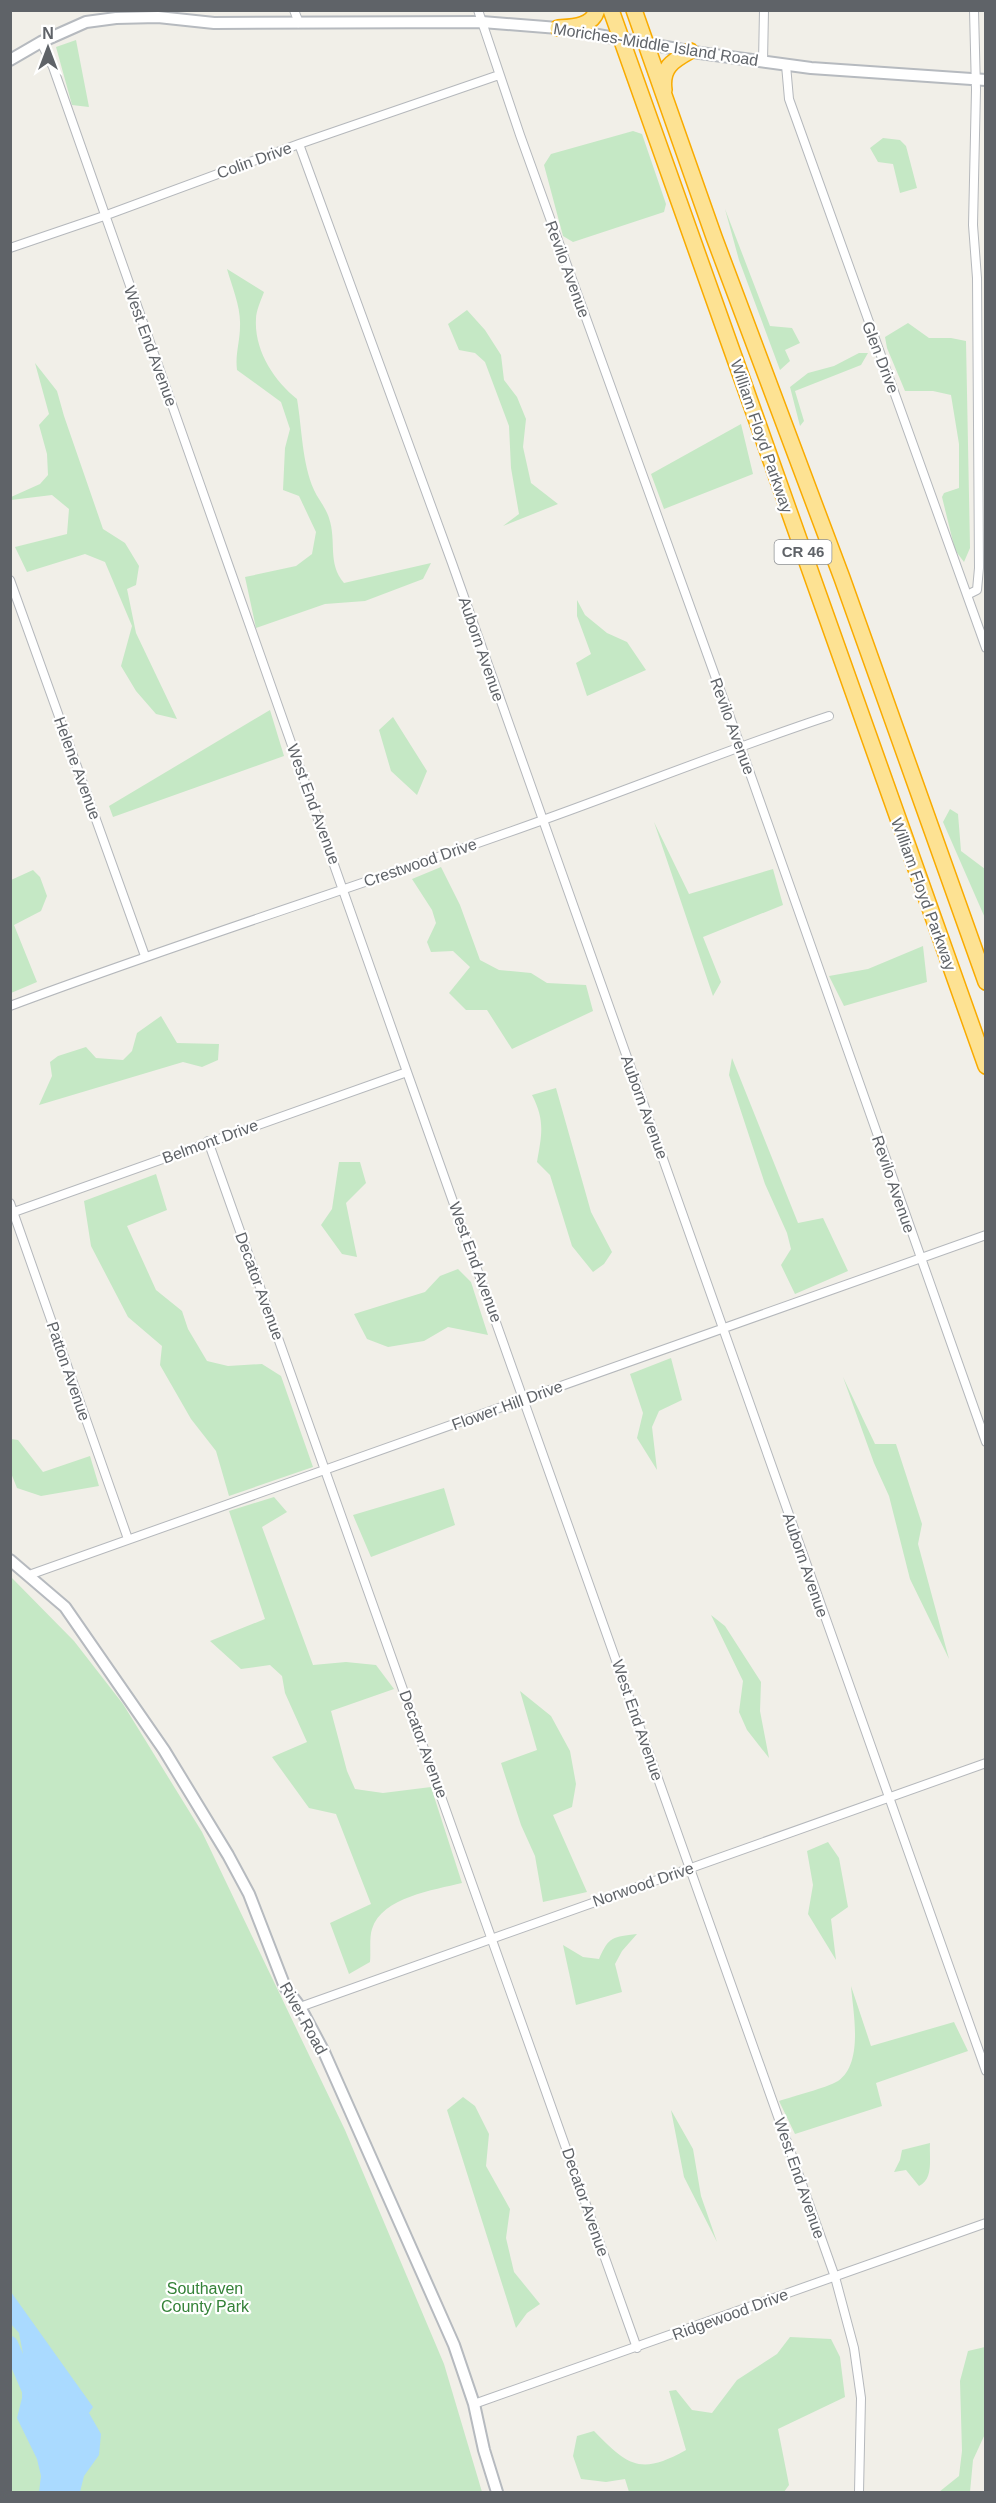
<svg xmlns="http://www.w3.org/2000/svg" width="996" height="2503" font-family="Arial,sans-serif">
<style>
.green{fill:#c5e8c5}
.water{fill:#aadaff}
.lines{fill:none;stroke-linecap:round;stroke-linejoin:round}
.river{stroke:#aadaff;stroke-width:16}
.street-casing{stroke:#b5b8bc;stroke-width:10}
.secondary-casing{stroke:#b6babf;stroke-width:14}
.highway-casing{stroke:#f9ab00;stroke-width:18}
.street{stroke:#fff;stroke-width:8}
.secondary{stroke:#fff;stroke-width:10}
.highway{stroke:#fde293;stroke-width:15}
.labels{text-anchor:middle;stroke-width:4.5;stroke-linejoin:round;paint-order:stroke}
.shield{fill:#fff;stroke:#8f9295;stroke-width:1.5}
.shield-label{font-size:15px;font-weight:bold;fill:#5f6368}
.street-label{font-size:16px;fill:#5f6368;stroke:#fff}
.park-label{font-size:16px;fill:#348238;stroke:#fff}
</style>
<rect width="100%" height="100%" fill="#f1efe8"/>
<path class="green" d="M76 40 89 107 72 105 56 47Z
M633 131 642 134 666 204 664 212 573 242 563 236 544 165 551 154Z
M883 138 900 140 906 146 917 188 900 193 893 164 878 162 870 148Z
M725 209 770 326 792 328 800 343 785 350 790 361 780 370 739 260Z
M227 269 264 292C261 300 256 311 256 319 254 350 274 381 297 399 302 428 302 463 314 490 318 499 326 508 329 518 337 542 327 563 344 583L431 563 423 579 365 601 325 604 256 628 245 577 296 566 312 554 316 532 299 496 283 490 285 448 290 429 281 402 237 370C235 354 240 342 240 326 241 307 232 287 227 269Z
M467 310 485 330 501 355 504 380 517 397 526 419 523 447 531 483 558 504 503 526 519 514 511 468 509 426 485 362 475 353 459 350 448 324Z
M908 323 929 338H951L966 341 970 548 964 562 955 550 942 497 944 493 959 488V444L951 395 933 391H905L887 348 885 337Z
M859 353H868L861 365 795 391 804 421 800 426 790 387 808 373 834 366Z
M35 363 57 391 64 416 103 529 125 543 139 566 136 585 127 589 136 633 177 719 156 714 136 691 121 666 132 626 105 562 85 554 27 572 15 547 67 534 69 509 52 495 11 500V497L40 484 48 475 47 454 39 425 49 414Z
M741 424 753 474 664 509 651 474Z
M577 600 585 615 607 633 627 642 646 670 587 696 576 663 591 654 577 616Z
M270 710 284 756 113 817 109 806Z
M393 717 427 771 417 795 391 771 379 730Z
M950 809 958 814 961 851 985 869V918L943 822Z
M654 822 689 894 773 869 783 905 703 937 721 982 713 996Z
M441 867 460 905 480 960 499 970 531 973 547 983 586 985 593 1011 512 1049 487 1010H466L449 993 470 967 453 951 431 952 427 942 436 923 432 910 412 879Z
M33 870 40 877 47 896 41 911 14 925 37 982 11 993V880Z
M923 946 927 982 844 1006 829 976 868 969Z
M161 1016 177 1043 219 1044 218 1060 202 1067 183 1062 39 1105 52 1076 50 1062 58 1056 86 1047 96 1058 123 1060 132 1051 137 1033Z
M732 1058 798 1223 823 1218 848 1271 795 1294 781 1265 791 1249 787 1233 765 1184 729 1075Z
M556 1088 591 1212 612 1252 604 1264 593 1272 572 1246 550 1175 537 1162C542 1134 545 1120 532 1095Z
M339 1162H360L366 1183 346 1203 357 1257 342 1254 321 1225 332 1209Z
M156 1174 167 1210 127 1226 156 1290 182 1311 188 1329 207 1361 228 1366 262 1364 281 1376 313 1467 229 1496 216 1451 191 1419 160 1365 162 1346 128 1317 91 1246 84 1201Z
M458 1269 471 1282 488 1335 448 1327 424 1341 388 1347 367 1339 354 1314 425 1292 440 1276Z
M671 1358 682 1400 659 1411 652 1427 657 1470 637 1438 643 1413 630 1374Z
M843 1377 875 1444H896L922 1524 918 1544 949 1659 910 1579 889 1496 874 1463Z
M11 1439 18 1440 43 1472 90 1456 99 1486 41 1496 17 1488 11 1473Z
M444 1488 455 1525 371 1557 353 1515Z
M274 1497 287 1512 262 1527 313 1665 346 1662 376 1665 394 1689 331 1711 347 1771 355 1789 383 1793 431 1787 462 1883C434 1890 382 1897 372 1929 369 1938 371 1952 370 1962L349 1974 330 1923 371 1904 336 1814 309 1808 272 1757 307 1742 285 1693 282 1676 270 1665 241 1669 210 1641 265 1619 229 1511Z
M10 1576 74 1641 123 1704 202 1832 345 2130 444 2364 482 2492H11Z
M711 1615 725 1626 761 1682 760 1711 769 1758 747 1730 739 1712 743 1681Z
M520 1691 551 1716 570 1751 576 1784 572 1807 553 1815 587 1892 543 1902 535 1856 521 1825 501 1763 537 1750Z
M828 1842 839 1858 848 1907 831 1919 836 1960 808 1914 813 1885 807 1851Z
M637 1934 622 1951 615 1964 622 1992 576 2005 563 1945 583 1957 599 1959C609 1936 613 1937 637 1934Z
M851 1986 871 2046 954 2022 968 2051 876 2083 882 2106 795 2134 779 2101C794 2096 826 2088 838 2081 864 2063 853 2012 851 1986Z
M463 2097 475 2106 489 2134 486 2166 510 2209 506 2238 514 2272 540 2304 527 2313 516 2328 447 2110Z
M671 2110 693 2149 701 2196 717 2242 684 2177Z
M930 2143C929 2158 934 2179 919 2186L906 2170 894 2172 900 2160 902 2150Z
M790 2337 831 2339 840 2357 845 2397 778 2429 789 2485 784 2492H629L625 2479 606 2482 581 2479 573 2456 577 2436 594 2431C629 2467 641 2475 686 2450L669 2391 676 2390 692 2410 712 2413 737 2380 777 2354Z
M985 2347V2434L973 2460 970 2492H939L959 2476 962 2451 960 2381 968 2351Z"/>
<path class="water" d="M11 2292 93 2407 89 2413 101 2434 99 2455 84 2476 80 2492H39L41 2476 37 2459 17 2418 22 2398 23 2354 19 2333 11 2324Z"/>
<g class="lines">
<path class="river" d="M10 2344 31 2393"/>
<defs>
<path id="street" d="M294 10 299 23
M478 10 520 135 740 745 986 1442
M41 42 53 67C168 403 292 736 407 1072L835 2277 854 2348 861 2398 859 2492
M763 62 764 10
M786 65 789 99 986 648
M299 144 452 563 986 2071
M10 248 104 216 299 144 499 75
M10 580 145 956
M967 595 977 590 979 568 977 278 973 225 976 90 974 10
M10 1006C186 940 366 884 543 820 638 786 732 748 829 716
M208 1141 637 2348
M10 1203 128 1539
M14 1212 407 1072
M29 1575 986 1235
M300 2007 986 1763
M474 2404 986 2223"/>
<path id="secondary" d="M10 60 41 42 86 22 116 18 158 17 214 23 482 22 558 28 700 53 811 68 986 80
M10 1560 65 1607 164 1750 228 1855 249 1894 285 1987 300 2007 324 2052 454 2345 474 2404 484 2450 497 2492"/>
<path id="highway" d="M611 10 986 1066
M634 10 714 237 842 578 986 982
M558 28C572 27 592 27 597 10
M664 90C661 68 672 61 690 51"/>
</defs>
<use href="#street" class="street-casing"/>
<use href="#secondary" class="secondary-casing"/>
<use href="#highway" class="highway-casing"/>
<use href="#street" class="street"/>
<use href="#secondary" class="secondary"/>
<use href="#highway" class="highway"/>
</g>
<g class="labels">
<rect class="shield" x="774.5" y="540" width="57" height="24" rx="4.5"/>
<g class="shield-label">
<text x="803" y="557">CR 46</text>
</g>
<g class="street-label">
<text transform="translate(656 44) rotate(9)" y="6">Moriches-Middle Island Road</text>
<text transform="translate(254 160) rotate(-20)" y="6">Colin Drive</text>
<text transform="translate(568 269) rotate(70)" y="6">Revilo Avenue</text>
<text transform="translate(151 346) rotate(70)" y="6">West End Avenue</text>
<text transform="translate(881 357) rotate(69)" y="6">Glen Drive</text>
<text transform="translate(762 436) rotate(71)" y="6">William Floyd Parkway</text>
<text transform="translate(482 649) rotate(71)" y="6">Auborn Avenue</text>
<text transform="translate(733 726) rotate(70)" y="6">Revilo Avenue</text>
<text transform="translate(78 768) rotate(70)" y="6">Helene Avenue</text>
<text transform="translate(314 804) rotate(70)" y="6">West End Avenue</text>
<text transform="translate(420 862) rotate(-19)" y="6">Crestwood Drive</text>
<text transform="translate(924 894) rotate(70)" y="6">William Floyd Parkway</text>
<text transform="translate(645 1107) rotate(70)" y="6">Auborn Avenue</text>
<text transform="translate(210 1141) rotate(-20)" y="6">Belmont Drive</text>
<text transform="translate(894 1184) rotate(71)" y="6">Revilo Avenue</text>
<text transform="translate(476 1262) rotate(70)" y="6">West End Avenue</text>
<text transform="translate(260 1286) rotate(70)" y="6">Decator Avenue</text>
<text transform="translate(69 1371) rotate(71)" y="6">Patton Avenue</text>
<text transform="translate(507 1405) rotate(-20)" y="6">Flower Hill Drive</text>
<text transform="translate(806 1565) rotate(71)" y="6">Auborn Avenue</text>
<text transform="translate(638 1720) rotate(71)" y="6">West End Avenue</text>
<text transform="translate(424 1744) rotate(70)" y="6">Decator Avenue</text>
<text transform="translate(643 1884) rotate(-19)" y="6">Norwood Drive</text>
<text transform="translate(304 2018) rotate(61)" y="6">River Road</text>
<text transform="translate(800 2178) rotate(71)" y="6">West End Avenue</text>
<text transform="translate(586 2202) rotate(71)" y="6">Decator Avenue</text>
<text transform="translate(730 2314) rotate(-20)" y="6">Ridgewood Drive</text>
</g>
<g class="park-label">
<text x="205" y="2294">Southaven<tspan x="205" dy="18">County Park</tspan></text>
</g>
</g>
<rect width="996" height="2503" fill="none" stroke="#5f6368" stroke-width="24"/>
<g transform="translate(48 48)" stroke="#ffffff" stroke-width="4.5" paint-order="stroke">
<path d="M0-4.5L10 22L0 15L-10 22Z" fill="#5f6368"/>
<text y="-9" font-size="16" font-weight="bold" text-anchor="middle" fill="#5f6368">N</text>
</g>
</svg>
